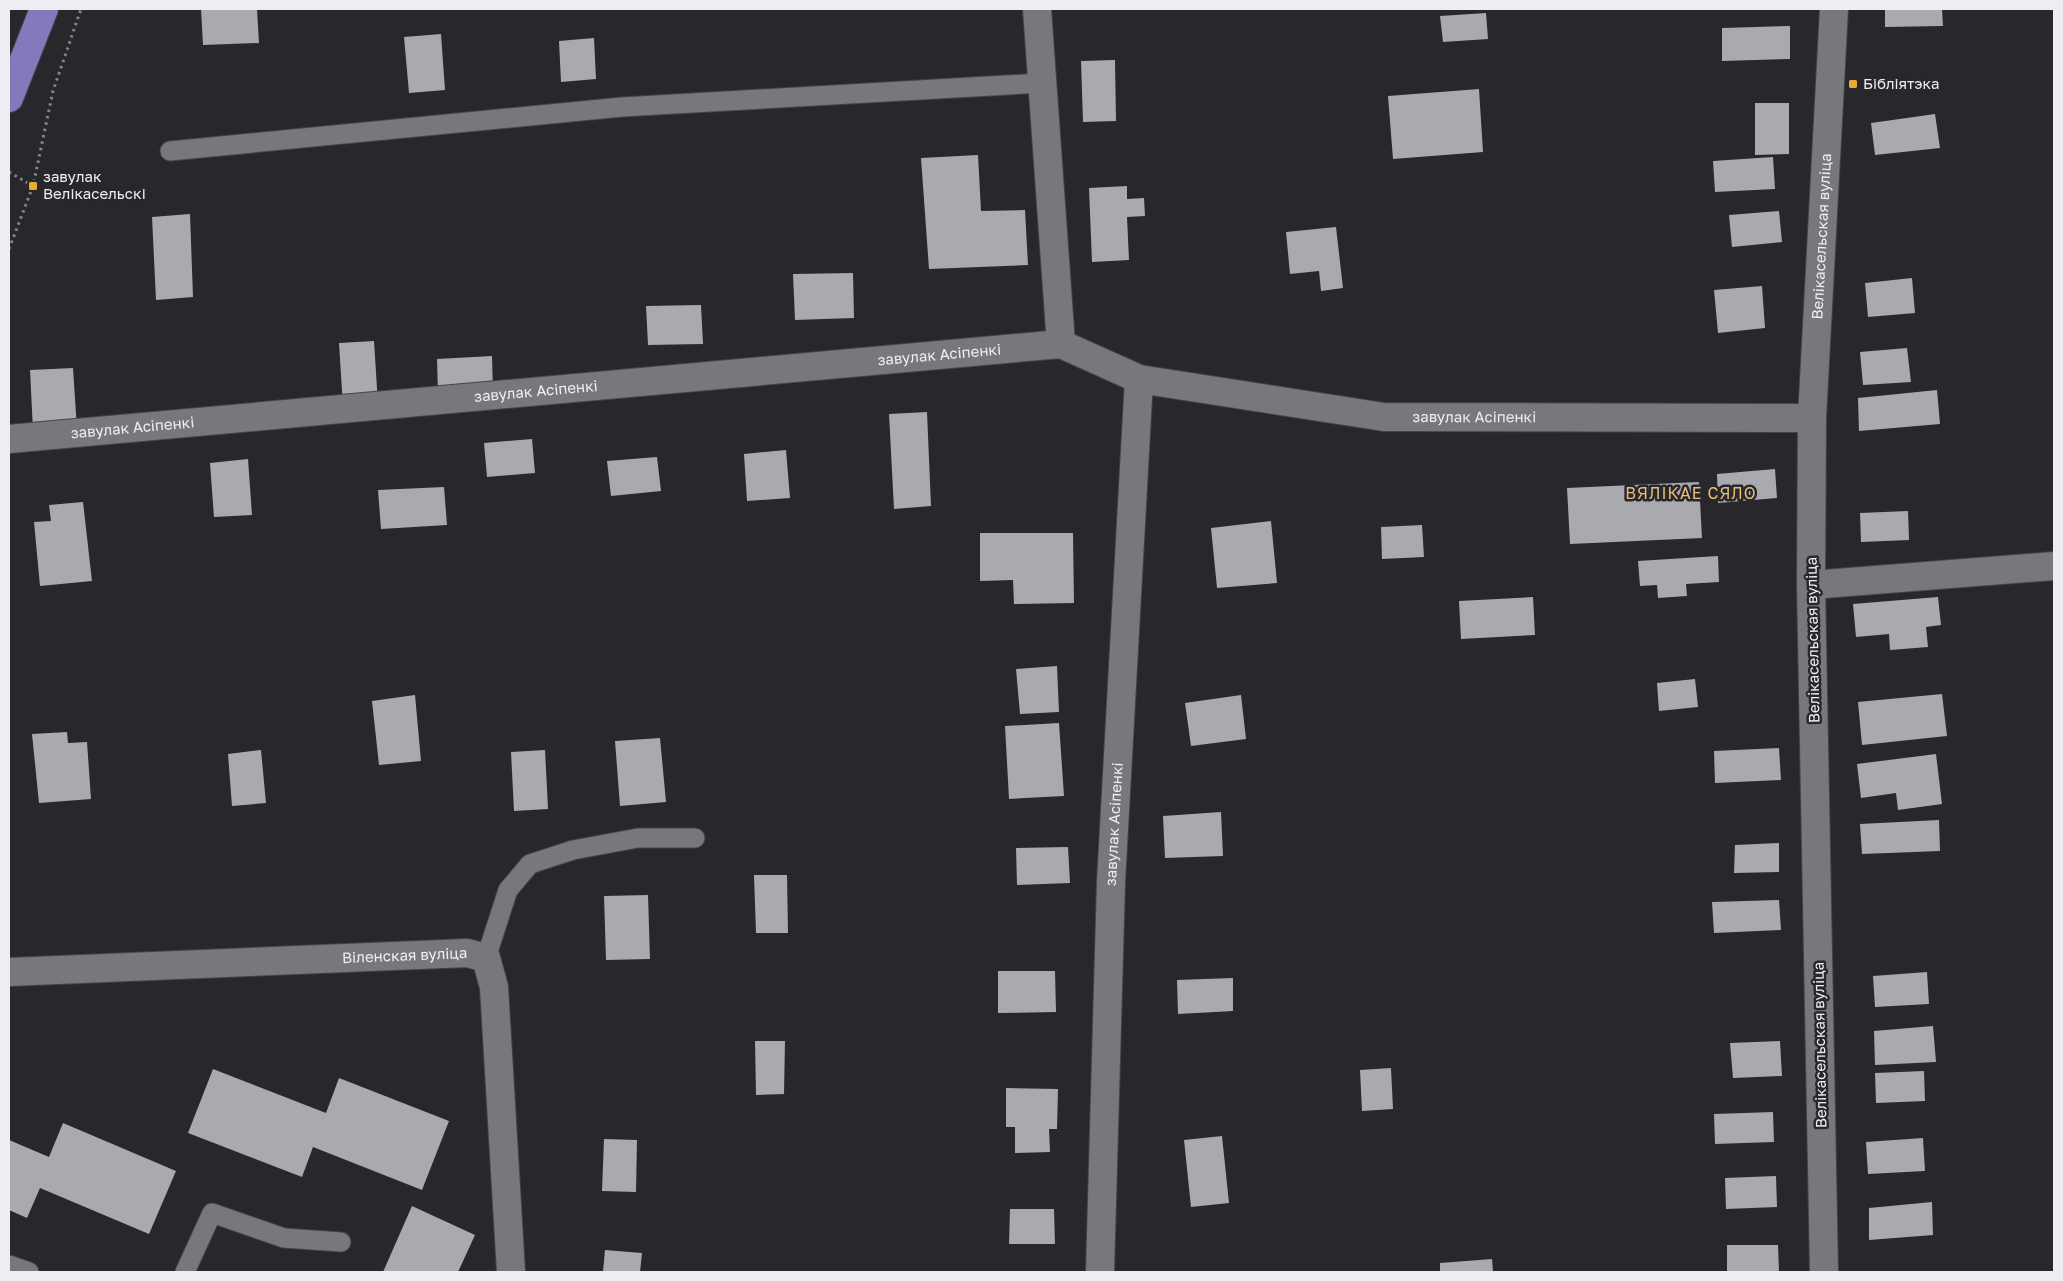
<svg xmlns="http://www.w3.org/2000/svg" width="2063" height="1281" font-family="'Golos Text',sans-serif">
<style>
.building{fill:#a9a9b0}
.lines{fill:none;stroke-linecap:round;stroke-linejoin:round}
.lane-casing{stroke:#454549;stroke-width:21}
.street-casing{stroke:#454549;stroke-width:30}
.primary-casing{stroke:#454549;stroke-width:30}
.path{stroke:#858589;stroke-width:3;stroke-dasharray:2.5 4;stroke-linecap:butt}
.lane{stroke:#77777d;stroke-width:19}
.street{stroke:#77777d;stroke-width:28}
.primary{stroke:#8579be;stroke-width:28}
.poi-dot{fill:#e8ab37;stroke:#27272c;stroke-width:2}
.labels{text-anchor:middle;stroke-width:5;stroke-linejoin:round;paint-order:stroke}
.poi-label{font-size:15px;fill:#eeedf1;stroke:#27272c;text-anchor:start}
.street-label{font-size:15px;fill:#eeedf1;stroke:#27272c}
.neighbourhood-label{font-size:16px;letter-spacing:1px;fill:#e8be78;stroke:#27272c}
</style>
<rect width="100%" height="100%" fill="#27272c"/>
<path class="building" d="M201 9H257L259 43 203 45Z
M1885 9H1942L1943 26 1885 27Z
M1486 13 1488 39 1443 42 1440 16Z
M1790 26V59L1722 61V28Z
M441 34 445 90 409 93 404 37Z
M594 38 596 79 561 82 559 41Z
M1115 60 1116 121 1083 122 1081 61Z
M1479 89 1483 152 1393 159 1388 96Z
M1755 103H1789V154L1755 155Z
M1935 114 1940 148 1875 155 1871 123Z
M978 155 981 211 1025 210 1028 265 929 269 921 158Z
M1773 157 1775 189 1715 192 1713 161Z
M1127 186V199L1144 198 1145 216 1127 217 1129 260 1092 262 1089 188Z
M1779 211 1782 242 1732 247 1729 215Z
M190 214 193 297 156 300 152 217Z
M1336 227 1343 288 1321 291 1319 271 1290 274 1286 232Z
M853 273 854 318 795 320 793 274Z
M1912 278 1915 313 1868 317 1865 283Z
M1762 286 1765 328 1718 333 1714 290Z
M701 305 703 344 648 345 646 306Z
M374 341 378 404 343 407 339 343Z
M1907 348 1911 382 1863 385 1860 352Z
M492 356 493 393 438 395 437 359Z
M73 368 77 429 33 431 30 370Z
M1937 390 1940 424 1859 431 1858 398Z
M927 412 931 506 894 509 889 414Z
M532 439 535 473 487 477 484 443Z
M786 450 790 498 747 501 744 454Z
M657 457 661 491 611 496 607 461Z
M248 459 252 515 214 517 210 463Z
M1775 469 1777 498 1718 503 1717 474Z
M1699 482 1702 538 1570 544 1567 488Z
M444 487 447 525 381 529 378 490Z
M83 502 92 581 40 586 34 522 51 521 49 505Z
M1908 511 1909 540 1861 542 1860 513Z
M1271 521 1277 583 1217 588 1211 528Z
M1422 525 1424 557 1382 559 1381 527Z
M980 533H1073L1074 603 1014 604 1013 580 980 581Z
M1718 556 1719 582 1686 584 1687 596 1658 598 1657 585 1640 586 1638 561Z
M1533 597 1535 635 1461 639 1459 601Z
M1938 597 1941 625 1926 627 1928 647 1890 650 1889 634 1856 637 1853 604Z
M1057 666 1059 712 1020 714 1016 669Z
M1695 679 1698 707 1659 711 1657 683Z
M1942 694 1947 736 1862 745 1858 702Z
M415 695 421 761 379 765 372 701Z
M1241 695 1246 739 1191 746 1185 703Z
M1059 723 1064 796 1009 799 1005 726Z
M67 732 68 743 87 742 91 799 39 803 32 734Z
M660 738 666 802 620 806 615 741Z
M1779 748 1781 780 1715 783 1714 751Z
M261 750 266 803 232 806 228 754Z
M545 750 548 809 514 811 511 752Z
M1936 754 1942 804 1898 810 1896 793 1861 798 1857 764Z
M1221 812 1223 856 1165 858 1163 816Z
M1939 820 1940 851 1862 854 1860 824Z
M1779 843V872L1734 873 1735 845Z
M1068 847 1070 883 1017 885 1016 848Z
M754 875H787L788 933H756Z
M648 895 650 959 606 960 604 896Z
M1779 900 1781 930 1714 933 1712 902Z
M998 971H1055L1056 1012 998 1013Z
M1927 972 1929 1004 1875 1007 1873 976Z
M1233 978V1011L1178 1014 1177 980Z
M1933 1026 1936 1062 1875 1065 1874 1031Z
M755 1041H785L784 1094 756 1095Z
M1780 1041 1782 1076 1733 1078 1730 1043Z
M1391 1068 1393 1109 1362 1111 1360 1070Z
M213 1069 326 1113 339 1078 449 1121 422 1190 313 1147 302 1177 188 1133Z
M1924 1071 1925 1101 1876 1103 1875 1073Z
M1006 1088 1058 1089 1057 1129H1049L1050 1152 1015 1153V1127H1006Z
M1773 1112 1774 1142 1715 1144 1714 1114Z
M63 1123 176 1171 149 1234 40 1188 27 1218 9 1210V1140L49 1157Z
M1222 1136 1229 1203 1191 1207 1184 1140Z
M1923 1138 1925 1171 1868 1174 1866 1142Z
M604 1139 637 1140 636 1192 602 1191Z
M1776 1176 1777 1207 1726 1209 1725 1178Z
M1932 1202 1933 1235 1869 1240V1208Z
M412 1206 475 1235 458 1272H383Z
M1010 1209H1054L1055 1244H1009Z
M1727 1245H1778L1779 1272H1727Z
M605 1250 642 1253 640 1272H603Z
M1492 1259 1493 1272H1440V1263Z"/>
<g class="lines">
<defs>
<path id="lane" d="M170 151 622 107 1042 83
M486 958 508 890 530 864 573 850 638 838H695
M9 1265 29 1272
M185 1272 212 1213 284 1238 341 1242"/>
<g id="street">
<path d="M1037 9 1061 344"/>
<path id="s1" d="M9 439 1061 344 1139 379 1384 417 1812 418"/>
<path d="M1811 585 2054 566"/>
<path id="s2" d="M9 972 467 953 486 958 494 987 511 1272"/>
<path id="s3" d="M1100 1272 1111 882 1139 379"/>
<path id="s4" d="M1824 1272 1811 585 1812 418 1834 9"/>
</g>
<path id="primary" d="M9 98 44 9"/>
</defs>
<use href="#lane" class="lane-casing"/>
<use href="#street" class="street-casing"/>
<use href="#primary" class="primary-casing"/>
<path class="path" d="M9 172 33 186
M9 249 33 186 53 91 81 9"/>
<use href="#lane" class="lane"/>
<use href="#street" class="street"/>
<use href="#primary" class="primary"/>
</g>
<g class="poi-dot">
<rect x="1848" y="79" width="10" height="10" rx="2.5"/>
<rect x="28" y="181" width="10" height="10" rx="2.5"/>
</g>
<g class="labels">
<g class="poi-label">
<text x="1863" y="89">Бібліятэка</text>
<text x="43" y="182">завулак<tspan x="43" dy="17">Велікасельскі</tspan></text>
</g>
<g class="street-label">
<text dy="5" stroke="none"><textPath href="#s4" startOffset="1036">Велікасельская вуліца</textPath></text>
<text dy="5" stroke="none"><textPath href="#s1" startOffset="934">завулак Асіпенкі</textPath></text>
<text dy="5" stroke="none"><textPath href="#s1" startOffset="529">завулак Асіпенкі</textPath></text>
<text dy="5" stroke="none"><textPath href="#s1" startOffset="1480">завулак Асіпенкі</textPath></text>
<text dy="5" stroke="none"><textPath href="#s1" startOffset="124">завулак Асіпенкі</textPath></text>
<text transform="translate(1813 640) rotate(-91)" y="5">Велікасельская вуліца</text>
<text dy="5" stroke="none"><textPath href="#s3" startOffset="448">завулак Асіпенкі</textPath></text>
<text dy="5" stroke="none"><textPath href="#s2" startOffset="396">Віленская вуліца</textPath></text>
<text transform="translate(1820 1045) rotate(-91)" y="5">Велікасельская вуліца</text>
</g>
<g class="neighbourhood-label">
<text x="1691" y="499">ВЯЛІКАЕ СЯЛО</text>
</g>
</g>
<rect width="2063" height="1281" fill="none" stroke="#eeedf1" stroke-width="20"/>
</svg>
